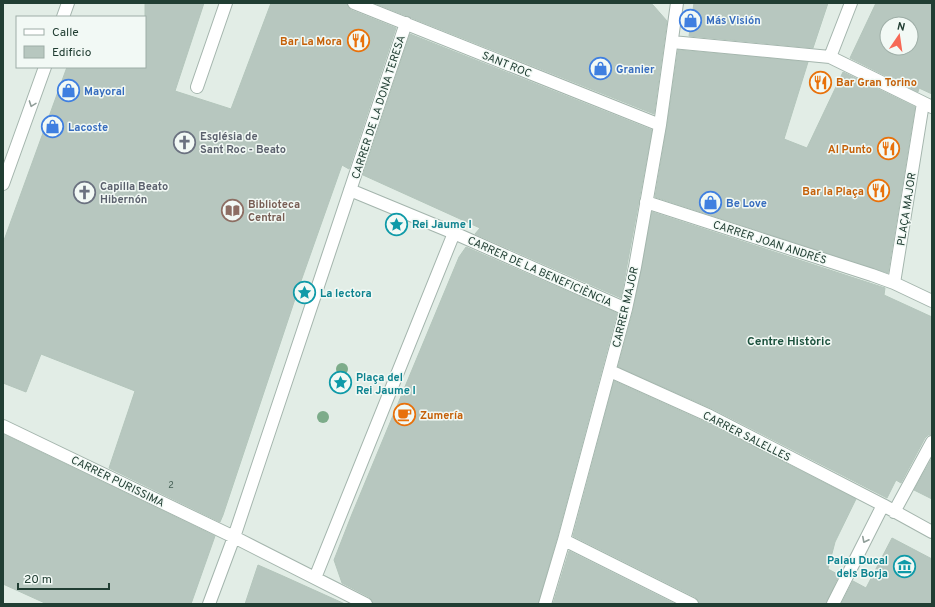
<svg xmlns="http://www.w3.org/2000/svg" width="935" height="607" font-family="Overpass,sans-serif">
<style>
.building{fill:#b7c7bf;stroke:#b4c6bc;fill-rule:evenodd}
.lines{fill:none;stroke-linecap:round;stroke-linejoin:round}
.street-casing{stroke:#a4b5ad;stroke-width:14}
.street{stroke:#fff;stroke-width:12}
.tree{fill:#7dac8a}
.oneway{stroke:#909e99}
.labels{text-anchor:middle;stroke-width:3;stroke-linejoin:round;paint-order:stroke}
.number-label{font-size:9px;fill:#466056}
.shop-label{font-size:11px;font-weight:bold;fill:#366cbe;stroke:#f2f9f5;text-anchor:start}
.food-label{font-size:11px;font-weight:bold;fill:#c56008;stroke:#f2f9f5;text-anchor:end}
.street-label{font-size:11px;fill:#213e33;stroke:#f2f9f5}
.worship-label{font-size:11px;font-weight:bold;fill:#5b616d;stroke:#f2f9f5;text-anchor:start}
.education-label{font-size:11px;font-weight:bold;fill:#785e54;stroke:#f2f9f5;text-anchor:start}
.culture-label{font-size:11px;font-weight:bold;fill:#0d838f;stroke:#f2f9f5;text-anchor:start}
.neighbourhood-label{font-size:12px;font-weight:bold;fill:#1c513d;stroke:#f2f9f5}
</style>
<rect width="100%" height="100%" fill="#e2ede6"/>
<path class="building" d="M145 3H204L175 91 231 109 271 3H347L348 7 351 10 396 28 349 169 342 165 301 281 223 515 220 522 109 468 135 391 41 354 26 392 3 383V243L67 67H145Z
M374 3H649L653 5 667 21 654 114Z
M694 3H828L813 48 689 36Z
M876 3H932V94L919 88 918 92 850 58ZM887 24H911V48H887Z
M410 34 652 130 621 298 475 234 480 228 363 175Z
M678 50 808 62 784 139 807 148 843 72 915 107 888 273 655 197 667 126Z
M652 212 885 288 884 295 932 317V435H928L925 438 901 483 896 480 887 498 713 409 618 367 633 311Z
M466 247 617 313 557 538 538 604H373L372 600 369 597 342 583 334 560 352 514 459 257Z
M614 381 707 423 856 499 835 542 828 569 839 575 826 604H699L698 600 695 597 573 536Z
M3 434 215 536 191 604H47L3 584Z
M932 458V499L914 490Z
M892 538 932 559V604H841L853 581 866 588Z
M569 551 675 604H553Z
M258 565 283 576 345 604H245Z"/>
<g class="lines">
<defs>
<path id="street" d="M354 3 660 125
M63 17 68 3
M672 42 830 57 932 107
M830 57 851 3
M197 87 226 3
M3 184 45 67
M350 190 454 233 626 309
M646 202 872 275 894 283 932 301
M894 283 923 103
M610 371 710 416 883 505 932 532
M3 426 234 537 366 604
M894 512 932 442
M564 540 692 604
M315 578 454 233
M209 604 234 537 406 23
M545 604 564 540 626 309 635 267 660 125 677 3
M833 604 883 505"/>
</defs>
<use href="#street" class="street-casing"/>
<use href="#street" class="street"/>
</g>
<g class="tree">
<circle cx="342" cy="369" r="6"/>
<circle cx="323" cy="417" r="6"/>
</g>
<defs><path id="oneway-chevron" d="M-2-3.5L2.5 0L-2 3.5" fill="none" stroke-width="1.6" stroke-linecap="round" stroke-linejoin="round"/></defs>
<g class="oneway">
<use href="#oneway-chevron" transform="translate(32 104) rotate(110)"/>
<use href="#oneway-chevron" transform="translate(865 540) rotate(117)"/>
</g>
<defs>
<symbol id="shop-ring" viewBox="-11 -11 22 22"><circle r="9.5" fill="#f2f9f5" stroke="#3f7fe0" stroke-width="1.5"/><path d="M-5-2.5h2.3a2.7 3.5 0 0 1 5.4 0H5L5.5 6h-11ZM-1.5-2.5h3a1.5 2.3 0 0 0-3 0Z" fill="#3f7fe0"/></symbol>
<symbol id="restaurant-ring" viewBox="-11 -11 22 22"><circle r="9.5" fill="#f2f9f5" stroke="#e8710a" stroke-width="1.5"/><path d="M-5-6h1v4h1v-4h1v4h1v-4h1v5L-1.5 .5V6h-2V.5L-5-1ZM5-6V6H3V1.5H1.5Q1.5-4 5-6Z" fill="#e8710a"/></symbol>
<symbol id="church-ring" viewBox="-11 -11 22 22"><circle r="9.5" fill="#f2f9f5" stroke="#6b7280" stroke-width="1.5"/><path d="M-1.2-6h2.4v3.5h3.3v2.4h-3.3V6h-2.4V-.1h-3.3v-2.4h3.3Z" fill="#6b7280"/></symbol>
<symbol id="library-ring" viewBox="-11 -11 22 22"><circle r="9.5" fill="#f2f9f5" stroke="#8d6e63" stroke-width="1.5"/><path d="M-6-4Q-3-5.5-.7-3.5V5Q-3 3-6 4ZM6-4Q3-5.5 .7-3.5V5Q3 3 6 4Z" fill="#8d6e63"/></symbol>
<symbol id="sight-ring" viewBox="-11 -11 22 22"><circle r="9.5" fill="#f2f9f5" stroke="#0f9aa8" stroke-width="1.5"/><path d="M0-6L1.8-2.2L6-1.7L2.9 1.2L3.7 5.4L0 3.3L-3.7 5.4L-2.9 1.2L-6-1.7L-1.8-2.2Z" fill="#0f9aa8"/></symbol>
<symbol id="cafe-ring" viewBox="-11 -11 22 22"><circle r="9.5" fill="#f2f9f5" stroke="#e8710a" stroke-width="1.5"/><path d="M-5.5-4.5H6V0H3Q3 3.5 0 3.5H-2.5Q-5.5 3.5-5.5 0ZM3-3.2v2h1.7v-2ZM-6 4.5H4V6H-6Z" fill="#e8710a"/></symbol>
<symbol id="museum-ring" viewBox="-11 -11 22 22"><circle r="9.5" fill="#f2f9f5" stroke="#0f9aa8" stroke-width="1.5"/><path d="M0-6L6-3V-2H-6V-3ZM-5-1h2V3h-2ZM-1-1h2V3h-2ZM3-1h2V3H3ZM-6 4H6V6H-6Z" fill="#0f9aa8"/></symbol>
</defs>
<g fill-rule="evenodd">
<use href="#shop-ring" x="678" y="8" width="25" height="25"/>
<use href="#restaurant-ring" x="346" y="28" width="25" height="25"/>
<use href="#shop-ring" x="588" y="56" width="25" height="25"/>
<use href="#restaurant-ring" x="808" y="70" width="25" height="25"/>
<use href="#shop-ring" x="56" y="78" width="25" height="25"/>
<use href="#shop-ring" x="40" y="114" width="25" height="25"/>
<use href="#church-ring" x="172" y="130" width="25" height="25"/>
<use href="#restaurant-ring" x="876" y="136" width="25" height="25"/>
<use href="#restaurant-ring" x="866" y="178" width="25" height="25"/>
<use href="#church-ring" x="72" y="180" width="25" height="25"/>
<use href="#shop-ring" x="698" y="190" width="25" height="25"/>
<use href="#library-ring" x="220" y="198" width="25" height="25"/>
<use href="#sight-ring" x="384" y="212" width="25" height="25"/>
<use href="#sight-ring" x="292" y="280" width="25" height="25"/>
<use href="#sight-ring" x="328" y="370" width="25" height="25"/>
<use href="#cafe-ring" x="392" y="402" width="25" height="25"/>
<use href="#museum-ring" x="892" y="554" width="25" height="25"/>
</g>
<g class="labels">
<g class="number-label">
<text x="171" y="488">2</text>
</g>
<g class="shop-label">
<text x="706" y="24">Más Visión</text>
<text x="616" y="73">Granier</text>
<text x="84" y="95">Mayoral</text>
<text x="68" y="131">Lacoste</text>
<text x="726" y="207">Be Love</text>
</g>
<g class="food-label">
<text x="342" y="45">Bar La Mora</text>
<text x="836" y="86" text-anchor="start">Bar Gran Torino</text>
<text x="872" y="153">Al Punto</text>
<text x="864" y="195">Bar la Plaça</text>
<text x="420" y="419" text-anchor="start">Zumería</text>
</g>
<g class="street-label">
<text transform="translate(507 64) rotate(22)" y="4">SANT ROC</text>
<text transform="translate(378 107) rotate(-72)" y="4">CARRER DE LA DONA TERESA</text>
<text transform="translate(906 209) rotate(-81)" y="4">PLAÇA MAJOR</text>
<text transform="translate(770 242) rotate(18)" y="4">CARRER JOAN ANDRÉS</text>
<text transform="translate(540 271) rotate(24)" y="4">CARRER DE LA BENEFICIÈNCIA</text>
<text transform="translate(625 307) rotate(-77)" y="4">CARRER MAJOR</text>
<text transform="translate(747 436) rotate(27)" y="4">CARRER SALELLES</text>
<text transform="translate(118 481) rotate(26)" y="4">CARRER PURISSIMA</text>
</g>
<g class="worship-label">
<text x="200" y="140">Església de<tspan x="200" dy="13">Sant Roc - Beato</tspan></text>
<text x="100" y="190">Capilla Beato<tspan x="100" dy="13">Hibernón</tspan></text>
</g>
<g class="education-label">
<text x="248" y="208">Biblioteca<tspan x="248" dy="13">Central</tspan></text>
</g>
<g class="culture-label">
<text x="412" y="228">Rei Jaume I</text>
<text x="320" y="297">La lectora</text>
<text x="356" y="381">Plaça del<tspan x="356" dy="13">Rei Jaume I</tspan></text>
<text x="888" y="564" text-anchor="end">Palau Ducal<tspan x="888" dy="13">dels Borja</tspan></text>
</g>
<g class="neighbourhood-label">
<text x="789" y="345">Centre Històric</text>
</g>
</g>
<rect width="935" height="607" fill="none" stroke="#213e33" stroke-width="8"/>
<rect x="16" y="16" width="130" height="52" fill="#f2f9f5" stroke="#9eaea7"/>
<rect x="24" y="29" width="20" height="6" fill="#ffffff" stroke="#9eaea7"/>
<text x="52" y="36" font-size="12" fill="#213e33">Calle</text>
<rect x="24" y="46" width="20" height="12" fill="#b7c7bf" stroke="#9eaea7"/>
<text x="52" y="56" font-size="12" fill="#213e33">Edificio</text>
<g transform="translate(899 36) rotate(13)"><circle r="19" fill="#f2f9f5" stroke="#9eaea7"/>
<path d="M0-3L7 15L0 10L-7 15Z" fill="#f66956"/>
<text y="-6" font-size="11" font-weight="bold" text-anchor="middle" fill="#213e33">N</text>
</g>
<path d="M18 583v6h91v-6" fill="none" stroke="#213e33" stroke-width="2"/>
<text x="24" y="583" font-size="12" fill="#213e33" stroke="#f2f9f5" stroke-width="3" paint-order="stroke">20 m</text>
</svg>
